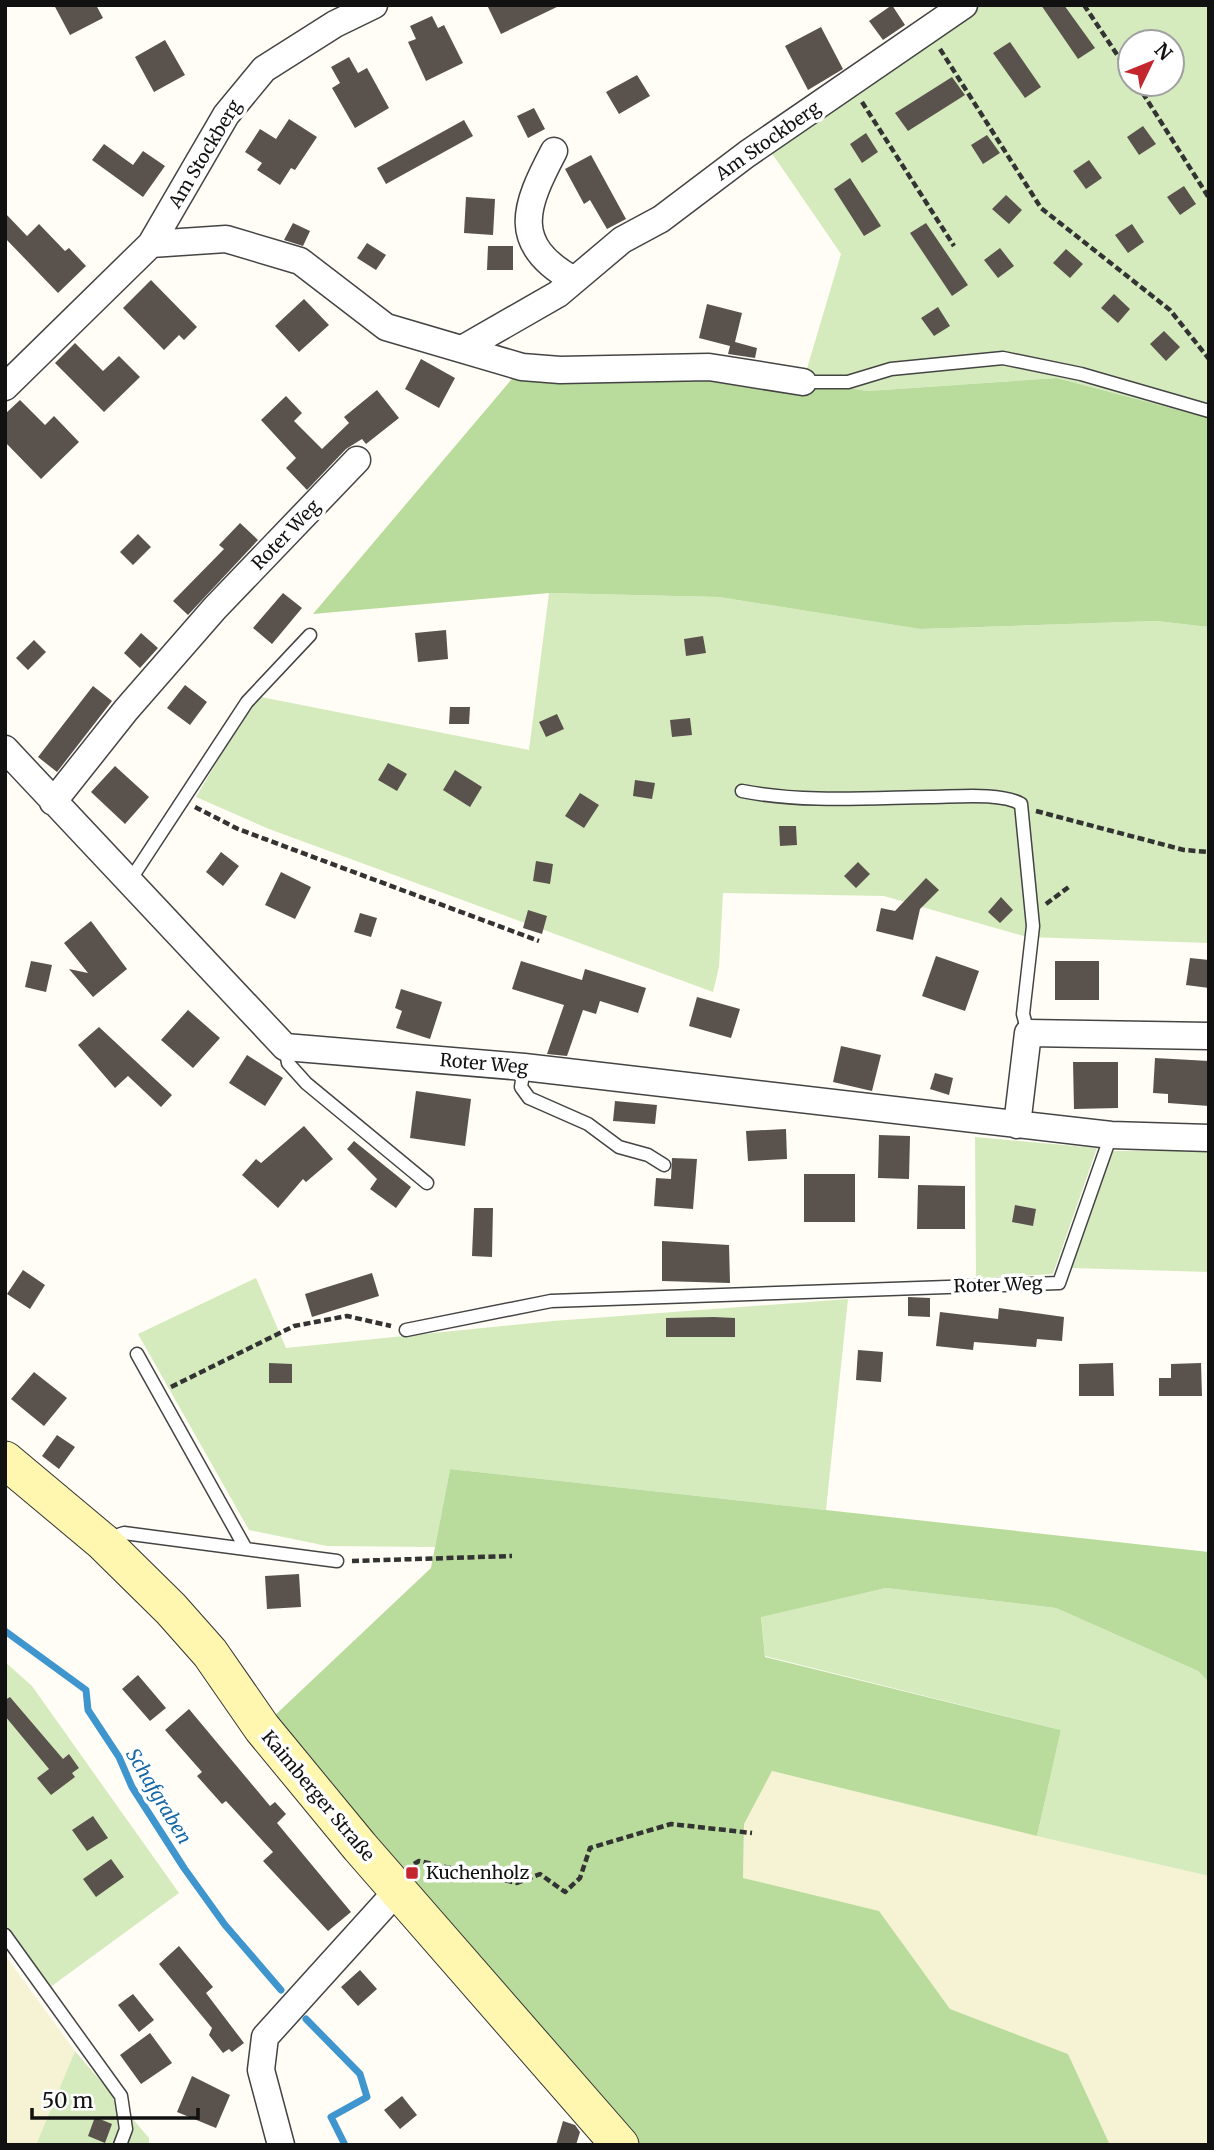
<svg xmlns="http://www.w3.org/2000/svg" width="1214" height="2150" font-family="Merriweather,serif">
<style>
.farmland{fill:#f6f3d4}
.green{fill:#d5ebbd;fill-rule:evenodd}
.forest{fill:#b9dc9c}
.lines{fill:none;stroke-linecap:round;stroke-linejoin:round}
.stream{stroke:#3f96cf;stroke-width:7}
.building{fill:#5a524d}
.service-casing{stroke:#444;stroke-width:15}
.minor-casing{stroke:#444;stroke-width:29}
.secondary-casing{stroke:#333;stroke-width:39}
.path{stroke:#333;stroke-width:4.5;stroke-dasharray:7 3.5;stroke-linecap:butt}
.service{stroke:#fff;stroke-width:12}
.minor{stroke:#fff;stroke-width:26}
.secondary{stroke:#fff6b0;stroke-width:37}
.poi-dot{fill:#c4262e;stroke:#fff;stroke-width:2.5}
.labels{text-anchor:middle;stroke-width:7;stroke-linejoin:round;paint-order:stroke}
.street-label{font-size:18px;fill:#111;stroke:#fff}
.poi-label{font-size:18px;fill:#111;stroke:#fff;text-anchor:start}
.water-label{font-size:19px;font-style:italic;fill:#1768a6;stroke:#fff}
</style>
<rect width="100%" height="100%" fill="#fffdf5"/>
<path class="farmland" d="M771 1771 1209 1876V2145H1110L1068 2054 950 2009 879 1912 743 1878 744 1824Z
M5 1955 75 2051 36 2145H5Z"/>
<path class="green" d="M980 5H1209V418L1057 378 868 391 803 382 841 254 769 149ZM1130 42H1172V84H1130Z
M549 593 719 597 920 629 1156 621 1209 627V943L1027 937 884 896 723 893 719 967 713 992 269 829 196 797 256 696 529 750Z
M975 1137 1097 1148 1053 1274 976 1278Z
M1209 1150V1272L1072 1268 1113 1151Z
M256 1278 286 1348 553 1321 848 1299 826 1510 450 1469 435 1547 327 1546 249 1530 138 1334Z
M886 1588 1056 1608 1198 1671 1209 1682V1876L1037 1836 1061 1730 765 1656 761 1616Z
M5 1662 32 1686 179 1893 49 1988 5 1928Z
M75 2051 149 2138V2145H36Z"/>
<path class="forest" d="M522 367H709L868 391 1057 378 1209 418V627L1156 621 920 629 719 597 549 593 313 614Z
M450 1469 1209 1552V1682L1198 1671 1056 1608 886 1588 761 1617 765 1657 1061 1730 1037 1836 772 1771 744 1824 743 1878 879 1911 950 2009 1068 2054 1110 2145H635L271 1719 431 1568Z"/>
<g class="lines">
<path class="stream" d="M5 1631 86 1690 88 1710 119 1757 132 1787 184 1868 225 1925 281 1990
M306 2019 360 2074 367 2097 331 2117 345 2145"/>
</g>
<path class="building" d="M54 5H96L103 18 70 35Z
M487 5H561L501 34Z
M892 5 905 25 883 40 869 21Z
M1041 5H1064L1095 48 1078 59Z
M432 16 438 28 444 25 463 63 426 81 408 42 416 39 410 26Z
M821 27 843 69 808 90 785 46Z
M165 40 185 75 154 92 135 57Z
M1010 42 1041 87 1025 98 993 53Z
M349 57 358 73 367 68 389 108 355 128 332 88 340 83 331 67Z
M637 75 650 96 619 114 606 92Z
M952 77 965 95 908 131 895 113Z
M534 108 545 129 528 138 517 116Z
M289 119 317 137 295 170 291 168 280 185 257 170 262 163 245 152 260 129 276 139Z
M464 120 473 136 386 184 377 168Z
M1143 126 1156 144 1139 155 1127 137Z
M866 133 878 152 862 163 850 144Z
M987 135 1000 153 983 164 971 145Z
M104 144 133 165 143 151 165 166 143 197 92 160Z
M591 155 626 219 607 229 590 200 584 204 565 169Z
M1089 160 1102 178 1086 189 1073 171Z
M850 178 881 226 864 236 834 189Z
M1184 186 1196 204 1180 215 1167 197Z
M1006 195 1022 210 1009 224 992 209Z
M466 197 495 199 493 235 464 233Z
M5 213 27 236 39 224 65 251 69 248 86 266 58 293 5 238Z
M293 223 310 231 303 246 284 240Z
M926 223 968 285 952 296 910 233Z
M1132 224 1144 242 1128 253 1115 235Z
M367 243 386 255 376 270 357 258Z
M488 246H513V270H487Z
M1000 248 1014 266 998 278 984 260Z
M1066 249 1083 264 1070 278 1053 263Z
M151 280 197 327 184 340 179 335 164 350 123 308Z
M1114 294 1130 309 1118 323 1101 308Z
M304 299 329 325 299 352 275 326Z
M707 304 742 313 735 342 757 348 755 358 728 354 730 346 699 338Z
M938 307 950 326 934 336 921 318Z
M1164 331 1180 347 1166 361 1150 344Z
M75 343 103 371 119 356 140 377 104 412 55 363Z
M421 359 455 378 439 408 405 389Z
M377 390 399 418 366 444 362 439 346 449 307 490 286 468 296 458 261 420 286 396 302 413 294 421 322 449 349 423 344 417Z
M20 400 45 425 54 416 79 442 41 479 5 442V414Z
M240 523 258 540 188 615 173 601 224 549 219 545Z
M138 534 151 547 133 565 120 552Z
M283 593 302 608 272 644 253 628Z
M446 630 448 659 418 662 415 633Z
M141 633 158 648 140 668 124 653Z
M703 636 706 653 686 656 684 639Z
M34 640 46 652 28 670 16 658Z
M185 685 207 702 190 725 167 708Z
M93 686 112 701 57 772 38 757Z
M450 707H470L469 724H449Z
M557 714 564 729 546 737 539 722Z
M690 718 692 735 672 737 670 720Z
M388 763 407 774 397 791 378 780Z
M115 766 149 797 125 824 91 792Z
M455 770 482 787 470 807 443 790Z
M635 780 655 783 652 799 633 796Z
M580 793 599 805 584 828 565 816Z
M779 826H796L797 845 780 846Z
M221 852 239 866 223 886 206 872Z
M536 861 553 864 550 884 533 881Z
M858 862 870 874 856 888 844 876Z
M281 872 311 887 295 919 265 905Z
M926 878 939 890 920 909 913 940 876 931 881 908 895 911Z
M1001 897 1013 910 1000 923 988 912Z
M528 910 547 916 542 934 523 928Z
M360 913 377 918 371 937 354 932Z
M91 921 127 969 93 997 69 969 88 973 64 943Z
M936 956 979 971 965 1011 922 996Z
M1190 958 1209 960V988L1186 985Z
M31 961 52 965 46 992 25 987Z
M521 961 582 980 585 969 646 988 638 1013 600 1001 596 1014 583 1010 567 1056 547 1054 564 1005 512 989Z
M1055 961H1099V1000H1055Z
M401 989 442 1002 430 1039 396 1028 402 1011 395 1008Z
M697 997 740 1009 731 1038 689 1026Z
M188 1010 220 1038 193 1068 161 1040Z
M99 1027 172 1095 161 1107 128 1076 115 1088 78 1045Z
M841 1046 881 1055 872 1091 833 1082Z
M247 1055 283 1078 265 1106 229 1083Z
M1155 1058 1209 1061V1106L1168 1103V1094L1153 1093Z
M1073 1062H1118V1108L1074 1109Z
M935 1073 953 1078 949 1095 930 1089Z
M416 1091 471 1099 465 1146 410 1138Z
M615 1101 657 1105 655 1124 613 1121Z
M304 1126 333 1159 306 1182 303 1179 278 1208 242 1175 256 1159 261 1163Z
M786 1129 787 1159 748 1161 746 1131Z
M879 1135 910 1136 909 1179 878 1178Z
M354 1141 411 1187 396 1208 370 1189 377 1179 347 1149Z
M672 1158 697 1159 693 1209 654 1206 656 1178 671 1179Z
M804 1174H855V1222H804Z
M918 1185 965 1186V1229H917Z
M1015 1205 1036 1209 1033 1226 1012 1222Z
M474 1208H493L492 1257 472 1256Z
M662 1241 729 1245 730 1283 662 1281Z
M23 1270 45 1285 30 1309 7 1294Z
M372 1273 379 1296 312 1317 305 1294Z
M908 1297 930 1298V1317L908 1316Z
M999 1308 1064 1317 1062 1341 1037 1339 1036 1347 974 1342 973 1350 936 1346 940 1312 998 1319Z
M714 1317 735 1318V1337H666V1318Z
M858 1350 883 1352 881 1382 856 1380Z
M269 1363 292 1364V1383H269Z
M1113 1363 1114 1396H1079V1364Z
M1201 1363 1202 1396H1159V1378H1171V1364Z
M34 1372 67 1398 44 1426 11 1399Z
M57 1435 75 1447 59 1469 42 1456Z
M299 1574 301 1607 267 1609 265 1576Z
M138 1675 166 1708 150 1721 122 1689Z
M10 1697 63 1759 69 1754 79 1768 72 1773 75 1777 51 1795 37 1778 49 1769 5 1716V1700Z
M189 1709 270 1806 275 1802 286 1814 277 1823 351 1912 328 1931 263 1861 273 1852 226 1801 222 1804 197 1776 202 1772 165 1730Z
M93 1816 108 1838 87 1851 72 1830Z
M111 1859 124 1877 96 1897 83 1879Z
M179 1946 213 1987 206 1993 244 2043 232 2052 229 2049 223 2053 209 2035 212 2028 159 1964Z
M360 1970 377 1989 358 2006 341 1987Z
M133 1994 154 2020 139 2032 118 2005Z
M150 2033 172 2063 141 2084 120 2055Z
M192 2076 230 2095 216 2128 177 2112Z
M402 2096 417 2115 400 2129 384 2110Z
M95 2117 112 2124 105 2143 88 2136Z
M563 2121 575 2125 580 2132 576 2145H556Z"/>
<g class="lines">
<defs>
<path id="service" d="M803 382H848L891 369 1003 358 1081 374 1209 411
M742 791C803 803 868 798 930 797 954 797 1001 792 1021 804L1033 926 1023 1014 1028 1033
M129 882 247 702 310 635
M285 1047 288 1063 306 1083 427 1183
M524 1067 521 1087 529 1098 588 1124 619 1147 648 1155 664 1165
M406 1330 551 1301 1059 1283 1111 1135
M137 1354 246 1549
M106 1539 124 1533 337 1561
M5 1935 121 2096 126 2129 120 2145"/>
<path id="minor" d="M554 151C525 206 509 244 574 280
M151 244 226 239 300 261 386 327 522 367 560 370 709 367 803 382
M462 349 558 294 622 240 661 219 747 154 964 5
M5 387 151 244 226 115 264 69 335 24 374 5
M5 749 285 1047 524 1067 1111 1135 1209 1138
M53 802 126 710 215 608 357 460
M1017 1125 1028 1033 1209 1036
M281 2145 261 2070 265 2037 398 1890"/>
<path id="secondary" d="M5 1460 103 1542 171 1609 210 1653 262 1728 360 1847 620 2145"/>
</defs>
<use href="#service" class="service-casing"/>
<use href="#minor" class="minor-casing"/>
<use href="#secondary" class="secondary-casing"/>
<path class="path" d="M1084 5 1130 74
M940 49 1041 208 1170 310 1209 359
M1137 84 1209 198
M862 102 954 246
M195 807 238 829 539 941
M1036 811 1184 850 1209 852
M1046 904 1070 886
M171 1387 294 1326 347 1316 391 1326
M352 1561 512 1556
M414 1864 419 1861 517 1883 540 1874 565 1892 580 1878 590 1848 671 1824 752 1833"/>
<use href="#service" class="service"/>
<use href="#minor" class="minor"/>
<use href="#secondary" class="secondary"/>
</g>
<rect class="poi-dot" x="405" y="1866" width="14" height="14" rx="3.5"/>
<g class="labels">
<g class="street-label">
<text transform="translate(768 141) rotate(-35)" y="6">Am Stockberg</text>
<text transform="translate(205 154) rotate(-59)" y="6">Am Stockberg</text>
<text transform="translate(286 535) rotate(-46)" y="6">Roter Weg</text>
<text transform="translate(484 1064) rotate(5)" y="6">Roter Weg</text>
<text transform="translate(998 1285) rotate(-2)" y="6">Roter Weg</text>
<text transform="translate(318 1796) rotate(50)" y="6">Kaimberger Straße</text>
</g>
<g class="poi-label">
<text x="426" y="1879">Kuchenholz</text>
</g>
<g class="water-label">
<text transform="translate(159 1796) rotate(59)" y="7">Schafgraben</text>
</g>
</g>
<rect width="1214" height="2150" fill="none" stroke="#111111" stroke-width="14"/>
<g transform="translate(1151 63) rotate(47)"><circle r="33" fill="#ffffff" stroke="#a0a0a0" stroke-width="2"/>
<path d="M0-5L12 26L0 18L-12 26Z" fill="#c4262e"/>
<text y="-10" font-size="19" font-weight="bold" text-anchor="middle" fill="#111111">N</text>
</g>
<path d="M32 2108v10h166v-10" fill="none" stroke="#111111" stroke-width="3.5"/>
<text x="42" y="2108" font-size="21" fill="#111111" stroke="#ffffff" stroke-width="5" paint-order="stroke">50 m</text>
</svg>
